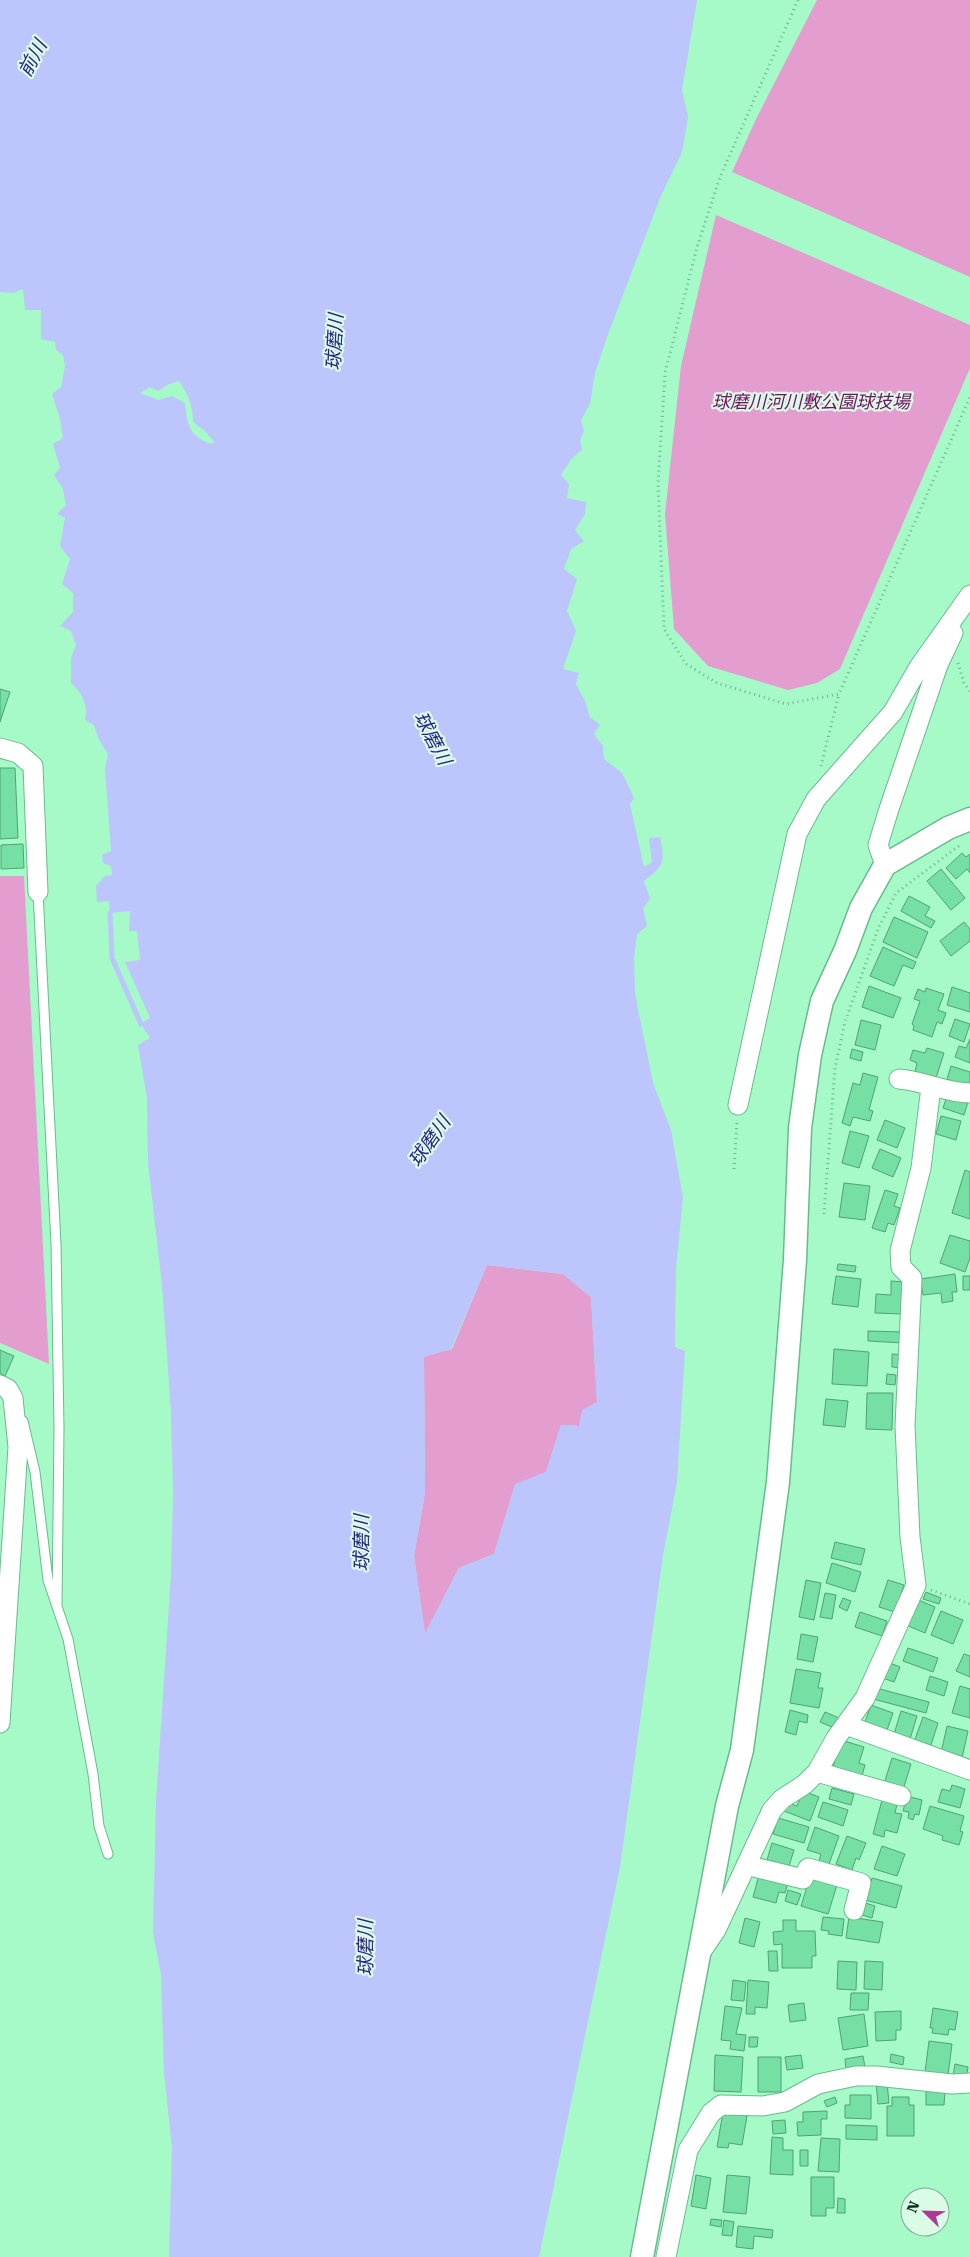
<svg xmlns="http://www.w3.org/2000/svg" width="970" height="2257" font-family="'Roboto Serif','Noto Sans JP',serif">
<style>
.green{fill:#e39dcf}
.water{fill:#bcc5fc;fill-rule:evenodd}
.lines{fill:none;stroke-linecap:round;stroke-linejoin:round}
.stream{stroke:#bcc5fc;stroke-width:5}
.building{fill:#75dfa4;stroke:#4fa375}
.service-casing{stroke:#68bc8c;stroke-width:11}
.minor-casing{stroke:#68bc8c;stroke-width:21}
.tertiary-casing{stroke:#68bc8c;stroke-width:25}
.path{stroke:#6fb48d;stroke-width:3;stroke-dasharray:1 4;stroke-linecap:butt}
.service{stroke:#fff;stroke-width:9}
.minor{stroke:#fff;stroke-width:19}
.tertiary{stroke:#fff;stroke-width:22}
.labels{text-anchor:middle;stroke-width:4.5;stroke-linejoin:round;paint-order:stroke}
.park-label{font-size:18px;font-style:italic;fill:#760f63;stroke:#dafbe6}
.water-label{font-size:19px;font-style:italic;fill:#2b2288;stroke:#dafbe6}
</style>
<rect width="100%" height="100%" fill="#a5fac8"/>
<path class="green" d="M817 0H970V277L732 172 757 117Z
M716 215 970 325V368L840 669 817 683 788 690 708 666 674 629 665 514 681 366Z
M0 876H24L49 1364 0 1343Z
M487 1265 563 1274 591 1297 597 1402 579 1426 561 1425 546 1472 515 1485 494 1554 459 1568 425 1634 414 1556 425 1493 424 1356 452 1349Z"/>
<path class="water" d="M0 0H697L682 90 688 117 682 152 660 198 607 337 595 373 590 404 581 420 584 431 580 440 582 450 572 458 561 475 569 484 567 498 586 502 585 514 575 530 584 541 571 549 564 569 577 579 567 611 576 631 563 669 579 673 576 684 585 701 590 717 600 725 594 734 603 746 604 759 622 773 634 798 630 804 644 867 652 862 649 838 660 837C665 862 665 865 644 881L650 899 643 908 647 926 637 934 634 958 635 992 638 1009 653 1083 671 1130 683 1198 676 1268 675 1347 685 1351 677 1482 663 1555 620 1867 539 2257H169L172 2148 164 2073 161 1975 153 1933 156 1801 171 1575 173 1493 171 1412 162 1285 148 1163 147 1098 138 1045 150 1038 141 1024 150 1018 125 962 140 960 137 931H129L130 911 110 913 109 901 97 902 96 886 105 876 112 875 111 866 103 863 102 855 111 851 105 769 108 754 99 740 94 725 85 720C88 705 83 694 71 683V658L76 645 71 631 60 626 73 612V593L62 584 70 559 60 546 65 518 57 514 66 505 63 489 54 475 60 468 53 444 63 438 60 419 52 394 61 387 65 366 63 355 56 350 55 342 41 339V310H25L23 289 13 293 0 292ZM179 381C188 394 193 406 193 422L205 431 215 443C210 444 208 443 204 441 187 432 187 420 185 403L172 396 158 400 140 393 150 387 158 391 169 384ZM487 1265 563 1274 591 1297 597 1402 582 1410 579 1426 561 1425 546 1472 515 1484 494 1554 459 1568 425 1633 414 1556 425 1493 424 1357 451 1349Z"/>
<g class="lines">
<path class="stream" d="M110 913 112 958 141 1024"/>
</g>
<path class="building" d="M0 689 10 692 0 722Z
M0 768H15L18 838 0 839Z
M23 844 24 868 1 869V845Z
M962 853 966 857 970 854V873L967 869 956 879 946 868Z
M941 869 965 898 951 910 927 881Z
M909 896 930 907 925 916 935 921 931 928 901 911Z
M894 917 928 932 917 958 883 942Z
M964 922 970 929V941L951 956 940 941Z
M883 947 916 962 913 969 903 965 894 986 870 976Z
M869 986 901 998 893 1018 862 1007Z
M952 987 970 993V1012L947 1005Z
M926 988 944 994 938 1010 946 1013 942 1024 937 1022 932 1037 913 1030 914 1026 912 1024 920 1001 914 999 918 989 925 992Z
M955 1019 970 1024 964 1042 949 1036Z
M861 1020 881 1025 875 1050 855 1045Z
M970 1039V1063L955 1057 959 1046 966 1048Z
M927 1048 944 1053 936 1078 915 1072 917 1063 910 1060 913 1050 925 1053Z
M852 1049 863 1052 861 1061 850 1058Z
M951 1066 970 1072V1087L947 1079Z
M863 1073 878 1077 869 1110 873 1111 870 1121 853 1117 850 1126 842 1123 853 1083 860 1085Z
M947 1096 968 1102 964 1115 943 1108Z
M941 1116 961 1121 956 1140 936 1134Z
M885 1120 905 1128 897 1148 877 1140Z
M850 1131 869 1136 859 1168 842 1163Z
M880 1149 901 1158 893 1177 872 1168Z
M965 1170 970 1172V1219L952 1213Z
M844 1183 870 1186 865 1220 839 1217Z
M885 1190 898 1194 894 1206 900 1208 894 1225 888 1223 885 1232 872 1228Z
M950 1235 970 1241V1258L965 1272 940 1263Z
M838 1264 856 1266 855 1272 837 1270Z
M955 1274 957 1292H952L953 1301 942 1303 941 1293 923 1295 920 1279Z
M836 1276 861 1279 858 1307 832 1304Z
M963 1276H970V1290H963Z
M891 1281 905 1282 904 1314 875 1313 876 1294 891 1295Z
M868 1331 904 1332V1343L868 1341Z
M834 1349 869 1352 867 1386 832 1384Z
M0 1350 14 1356 5 1376 0 1373Z
M892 1354 904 1355V1368L892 1367Z
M887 1374 896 1375 895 1385 886 1384Z
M867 1393H893L892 1430 866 1429Z
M826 1399 848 1401 845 1427 823 1425Z
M835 1542 865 1549 861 1565 831 1558Z
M832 1563 861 1572 855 1592 826 1583Z
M806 1580 821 1583 814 1620 799 1617Z
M888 1580 904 1585 895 1612 879 1607Z
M926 1592 941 1598 939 1604 923 1599Z
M825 1593 836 1595 832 1619 820 1617Z
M843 1598 851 1601 847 1611 839 1607Z
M916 1599 935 1607 925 1633 906 1625Z
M941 1611 963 1620 953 1644 931 1635Z
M860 1612 887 1621 882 1636 855 1627Z
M801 1634 818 1637 813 1662 797 1659Z
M908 1648 938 1658 933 1672 903 1661Z
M964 1654 970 1656V1677L956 1671Z
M882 1660 900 1667 894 1682 877 1676Z
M796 1669 821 1673 818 1688H823L819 1708 790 1703Z
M930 1676 948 1682 944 1696 926 1690Z
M960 1686 970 1689V1718L952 1713Z
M876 1688 929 1702 926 1713 873 1699Z
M871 1705 893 1713 887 1730 865 1722Z
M790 1710 808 1715 807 1723 799 1721 796 1735 785 1732Z
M901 1711 917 1716 910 1739 894 1734Z
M825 1712 839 1718 834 1728 820 1722Z
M923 1717 938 1723 930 1748 914 1742Z
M947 1726 968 1731 962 1758 941 1753Z
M841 1740 864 1747 859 1763 865 1765 861 1779 832 1770Z
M892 1758 911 1764 903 1790 884 1784Z
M952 1785 965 1789 960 1808 938 1802 942 1789 950 1791Z
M832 1788 854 1794 851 1805 829 1799Z
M803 1791 819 1797 810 1821 784 1811 787 1803 797 1806Z
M907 1796 922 1800 919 1815 915 1814 913 1820 908 1818 909 1812 903 1811Z
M882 1800 897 1804 895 1813 902 1814 897 1833 885 1830 884 1837 873 1834Z
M823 1802 848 1810 843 1826 818 1817Z
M930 1806 964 1816 960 1831 963 1832 959 1845 942 1840 943 1836 923 1829Z
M778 1818 809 1827 804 1843 773 1834Z
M815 1827 839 1836 829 1864 819 1861 821 1854 807 1850Z
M847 1836 866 1843 859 1860 856 1858 852 1870 836 1864Z
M772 1843 794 1850 789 1866 767 1860Z
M882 1846 905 1854 897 1876 874 1869Z
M759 1875 788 1883 785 1893 779 1892 776 1903 753 1897Z
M810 1877 837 1885 828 1914 801 1906Z
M872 1878 902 1886 896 1908 865 1900Z
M788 1890 801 1894 797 1905 785 1901Z
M859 1901 875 1906 872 1918 855 1913Z
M823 1917 844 1919 842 1936 828 1934 829 1931 821 1930Z
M849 1917 883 1922 879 1943 846 1938Z
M745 1918 760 1922 754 1947 739 1943Z
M783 1920H796V1931H815L816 1956H812V1968H782V1944L774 1945 773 1932 783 1931Z
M768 1951H777L778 1971H769Z
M838 1961 857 1962 856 1990 837 1989Z
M865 1961 883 1962 882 1990 864 1989Z
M733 1980 746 1982 744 2001 731 2000Z
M748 1980 769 1982 767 2008 755 2007V2014H746Z
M851 1993H869L868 2010H850Z
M804 2003 806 2020 790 2022 788 2005Z
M725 2006 742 2008 736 2034 746 2035 744 2051 730 2049 731 2041 721 2040Z
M933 2008 958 2012 955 2030 949 2029 948 2035 932 2033 933 2028H930Z
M901 2011V2030H896V2040L876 2041 875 2012Z
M864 2014 868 2046 843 2050 838 2018Z
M749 2037H758L757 2047H749Z
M929 2041 952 2044 948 2075 925 2072Z
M891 2054 904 2057 903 2065 890 2062Z
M715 2055 743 2057 741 2092 714 2091Z
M801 2055 803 2068 787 2070 785 2057Z
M863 2056 865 2067 846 2070 845 2059Z
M758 2057H781V2092H758Z
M955 2064 968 2067 966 2079 953 2076Z
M887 2082 889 2103 878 2104 876 2083Z
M926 2091H945L944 2105H926Z
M850 2095H871V2119L845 2118V2105H850Z
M835 2097 837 2103 827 2107 824 2101Z
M892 2097H909V2105H914V2136H887V2106H892Z
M827 2111V2119H821V2135L798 2136 797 2122H803V2112Z
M723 2112 747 2116 742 2145 729 2143 728 2148 717 2147Z
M785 2120 786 2133 773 2134 772 2121Z
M846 2125 877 2126V2140L846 2139Z
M772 2137 783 2138V2150H793V2175L770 2174Z
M821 2138 840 2139 839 2172 818 2171Z
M800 2150H808V2166H800Z
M696 2175 711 2178 706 2209 691 2206Z
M727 2175 750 2177 746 2214 723 2212Z
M811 2177H834V2208H826V2216H811Z
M838 2198 845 2199V2213H837Z
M711 2219 722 2220 721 2227 710 2225Z
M724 2220 734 2222 732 2236 722 2235Z
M738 2226 773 2230 772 2238 754 2236 753 2249 736 2247Z"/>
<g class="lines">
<defs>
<path id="service" d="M38 892 56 1244 59 1428 57 1606
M23 1421 35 1472 48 1580 68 1639 93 1774 99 1826 108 1854"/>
<path id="minor" d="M0 748 18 753 33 766 38 892
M885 865 878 845 888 812 938 665 953 633
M899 1079C924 1081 945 1093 970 1093
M738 1105 797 834 816 799 893 712 919 667 970 595
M0 1385 8 1389 13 1398 18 1447 0 1723
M846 1725 970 1770
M817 1772 901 1796
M746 1865 803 1879 808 1868 861 1883 854 1910
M701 1952 716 1930 772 1810 782 1799 805 1784 817 1772 836 1738 865 1698 916 1585 910 1537 905 1426 912 1278 901 1267 900 1251 921 1168 931 1087
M666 2257 688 2150 711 2113 721 2105 763 2106 785 2102 818 2084 856 2076H876L952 2084 970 2083"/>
<path id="tertiary" d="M642 2257 727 1806 742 1750 778 1482 795 1260 800 1128 810 1055 822 1001 845 951 861 908 885 865 948 828 970 819"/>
</defs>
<use href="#service" class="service-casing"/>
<use href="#minor" class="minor-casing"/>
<use href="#tertiary" class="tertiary-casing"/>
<path class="path" d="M798 0 720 177 697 247 665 373 658 483 664 629 686 664 717 683 786 704 839 694 970 397
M958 663 964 683 970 691
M821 766 839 694
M734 1169 737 1121
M824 1214 835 1068 845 1022 878 929 896 893 960 845
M931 1590 970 1604"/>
<use href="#service" class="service"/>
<use href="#minor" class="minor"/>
<use href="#tertiary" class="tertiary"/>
</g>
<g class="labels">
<g class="park-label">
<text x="811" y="408">球磨川河川敷公園球技場</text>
</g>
<g class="water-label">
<text transform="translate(32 58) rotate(-62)" y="7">前川</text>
<text transform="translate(334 342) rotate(-87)" y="7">球磨川</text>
<text transform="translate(433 738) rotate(62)" y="7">球磨川</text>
<text transform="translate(429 1141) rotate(-55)" y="7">球磨川</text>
<text transform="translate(361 1543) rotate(-90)" y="7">球磨川</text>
<text transform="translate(365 1948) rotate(-90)" y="7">球磨川</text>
</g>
</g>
<g transform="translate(925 2212) rotate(293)"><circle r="24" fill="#dafbe6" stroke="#86a894"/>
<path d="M0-4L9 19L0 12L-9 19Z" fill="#ac3993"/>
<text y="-8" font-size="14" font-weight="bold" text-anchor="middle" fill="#072c1a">N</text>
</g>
</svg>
